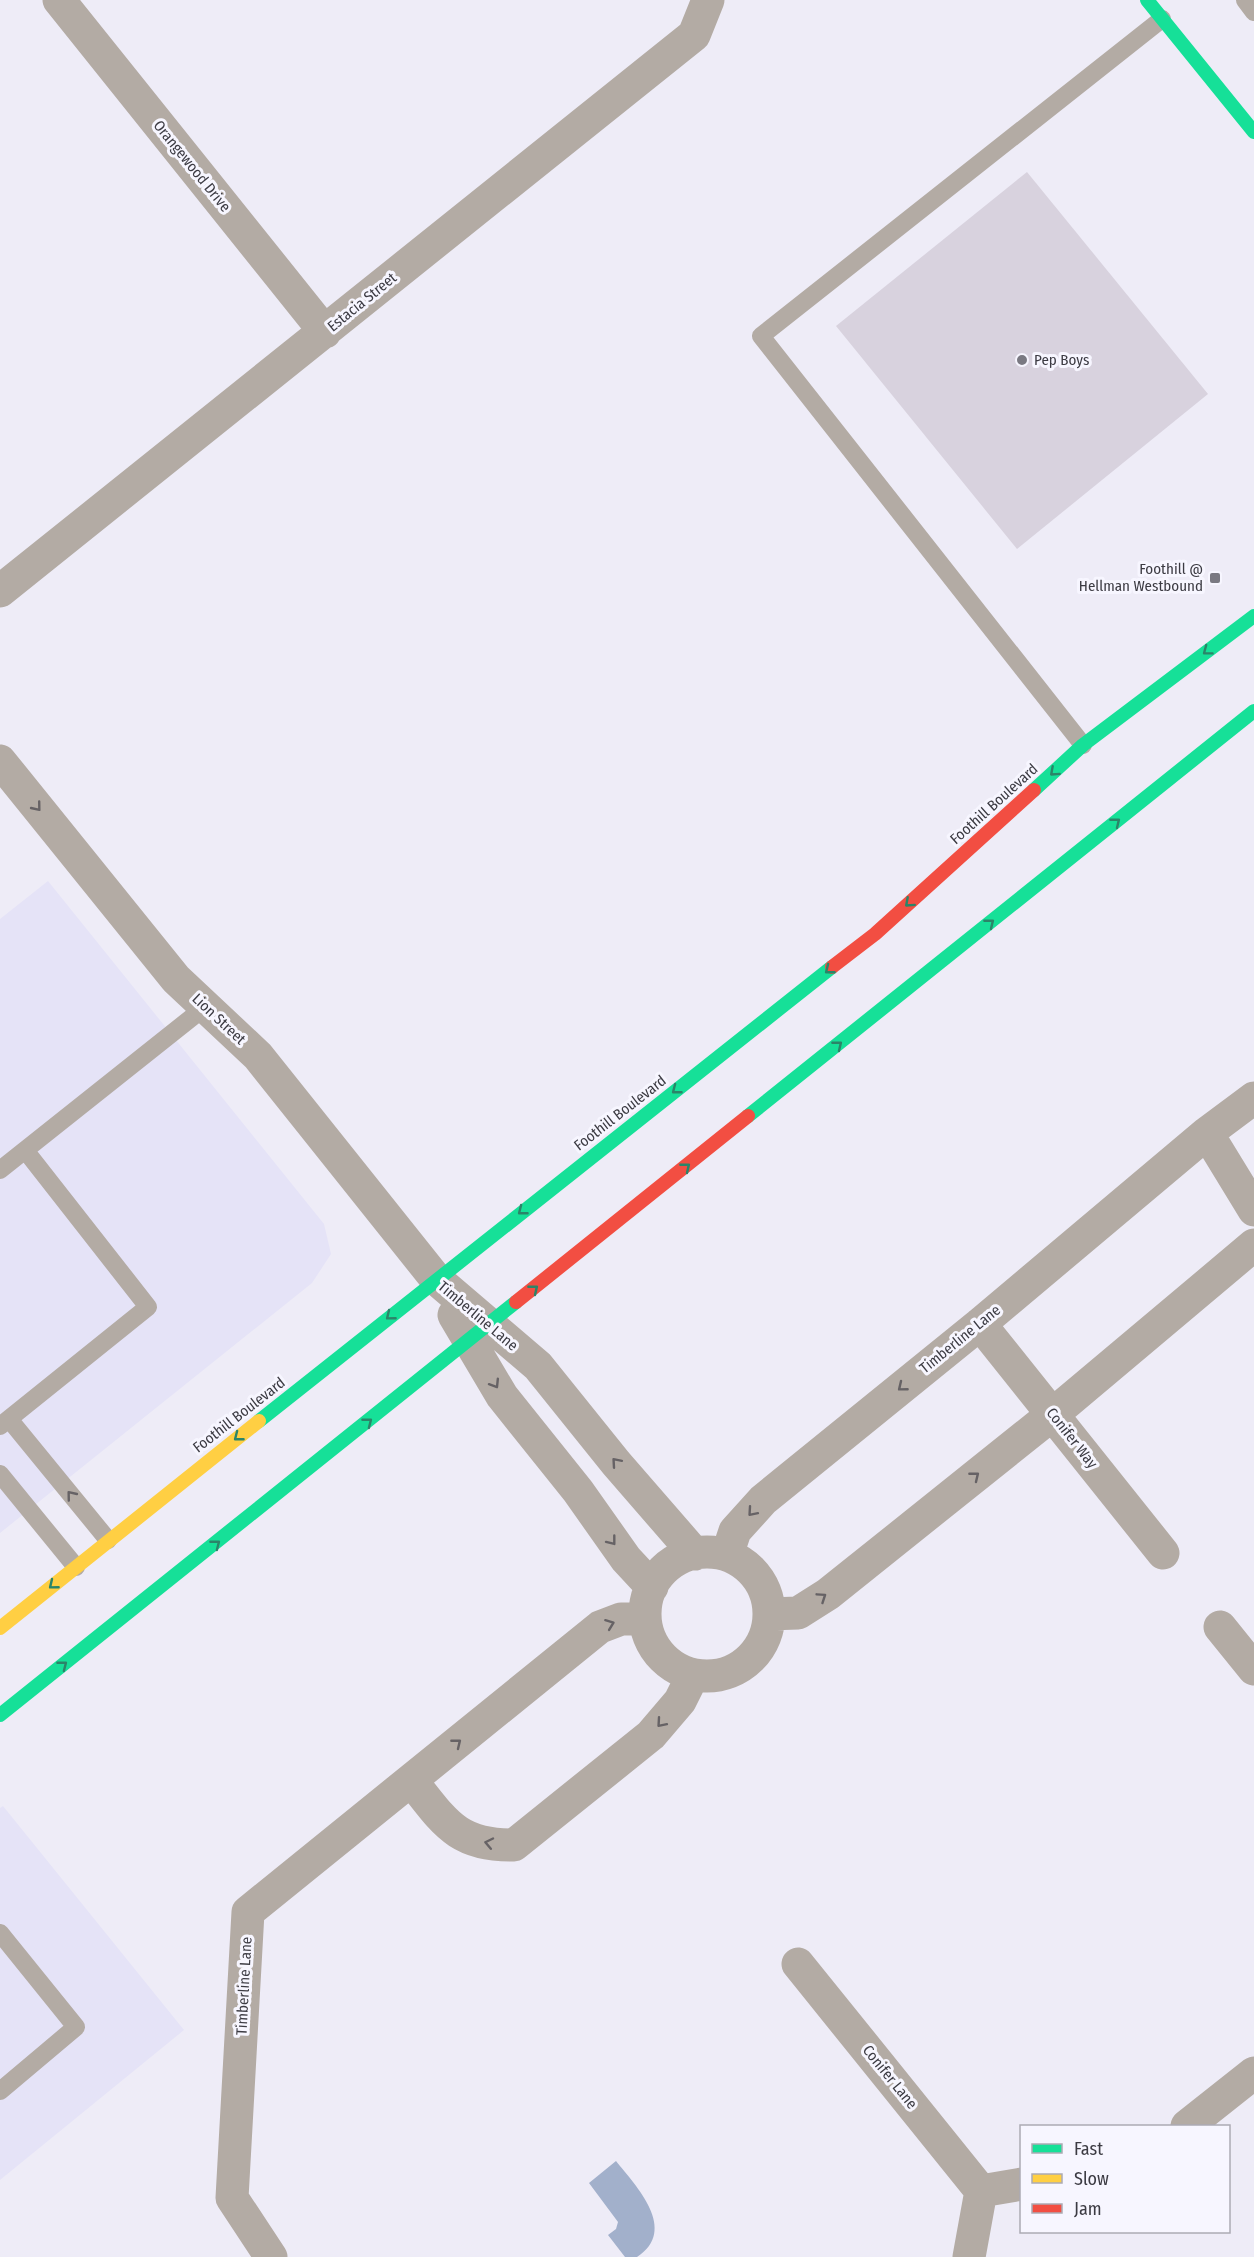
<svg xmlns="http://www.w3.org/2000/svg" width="1254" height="2257" font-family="'Fira Sans Condensed',sans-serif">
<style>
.built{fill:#e5e3f7}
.water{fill:#a2b0cb}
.building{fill:#d8d2de}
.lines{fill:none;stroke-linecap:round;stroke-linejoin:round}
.lane{stroke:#b3aba4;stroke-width:18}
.street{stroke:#b3aba4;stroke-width:33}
.fast{stroke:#16e098;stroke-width:14}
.slow{stroke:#ffcf43;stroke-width:14}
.jam{stroke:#f24e42;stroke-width:14}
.oneway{stroke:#2b8569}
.oneway2{stroke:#666265}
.poi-dot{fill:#7a7982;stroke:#f7f6ff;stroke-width:2}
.labels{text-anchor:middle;stroke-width:6;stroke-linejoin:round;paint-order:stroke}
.street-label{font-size:15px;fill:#3c3b43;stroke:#f7f6ff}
.poi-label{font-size:15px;fill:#3c3b43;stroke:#f7f6ff;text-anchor:start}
</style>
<rect width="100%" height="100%" fill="#eeecf7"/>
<path class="built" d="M48 881 324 1224 331 1254 312 1283 0 1533V919Z
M3 1806 184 2030 0 2180V1808Z"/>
<path class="water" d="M616 2161C636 2186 679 2230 637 2257H625L608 2235 616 2229 618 2222 589 2183Z"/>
<path class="building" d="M1027 172 1208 394 1017 549 836 326Z"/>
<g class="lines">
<path class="lane" d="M1245 0 1254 12
M1083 745 761 336 1162 19
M0 1170 205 1007
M9 1419 108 1540
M0 1426 148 1307 25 1150
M0 1474 76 1567
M0 1933 76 2027 0 2091"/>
<path class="street" d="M59 0 325 332
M0 591 694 35 708 0
M0 761 176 979 258 1056 436 1279 538 1366 616 1463 695 1554
M1207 1133 1254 1210
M454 1315 502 1396 578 1491 626 1559 652 1587
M980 1324 1163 1553
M645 1614a62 62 0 1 1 124 0a62 62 0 1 1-124 0Z
M727 1555 735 1531 763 1500 980 1324 1207 1133 1254 1098
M769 1614 798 1613 828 1594 1053 1414 1254 1245
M1220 1627 1254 1669
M411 1780C444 1821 456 1846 514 1845L651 1735 680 1701 693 1675
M798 1964 981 2191
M1187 2126 1254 2073
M271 2257 232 2198 248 1912 600 1627 621 1619H645
M969 2257 981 2191 1022 2184"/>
<path class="fast" d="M1147 0 1254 132
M1034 790 1083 745 1254 616
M748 1116 1254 711
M259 1421 832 967
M0 1715 516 1302"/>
<path class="slow" d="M0 1628 259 1421"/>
<path class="jam" d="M832 967 875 934 1034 790
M516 1302 748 1116"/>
</g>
<defs><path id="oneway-chevron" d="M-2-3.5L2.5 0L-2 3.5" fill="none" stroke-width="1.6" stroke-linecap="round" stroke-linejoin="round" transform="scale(1.5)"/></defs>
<g class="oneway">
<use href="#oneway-chevron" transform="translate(1207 651) rotate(143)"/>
<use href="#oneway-chevron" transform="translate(1054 772) rotate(138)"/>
<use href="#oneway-chevron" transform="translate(1116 822) rotate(-39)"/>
<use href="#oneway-chevron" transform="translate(909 903) rotate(138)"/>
<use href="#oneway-chevron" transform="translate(990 923) rotate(-39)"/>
<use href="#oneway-chevron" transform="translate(829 970) rotate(142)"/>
<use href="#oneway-chevron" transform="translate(838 1045) rotate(-39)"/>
<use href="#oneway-chevron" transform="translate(676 1090) rotate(142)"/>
<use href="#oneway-chevron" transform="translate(686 1167) rotate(-39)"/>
<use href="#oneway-chevron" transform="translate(522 1211) rotate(142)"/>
<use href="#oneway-chevron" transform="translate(534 1289) rotate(-39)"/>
<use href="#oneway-chevron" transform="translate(390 1316) rotate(141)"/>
<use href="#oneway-chevron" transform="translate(368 1422) rotate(-38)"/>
<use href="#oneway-chevron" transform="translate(238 1437) rotate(142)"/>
<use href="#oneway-chevron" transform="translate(216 1544) rotate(-38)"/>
<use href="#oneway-chevron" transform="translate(53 1585) rotate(141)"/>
<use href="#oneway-chevron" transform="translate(63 1665) rotate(-38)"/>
</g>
<g class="oneway2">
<use href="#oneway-chevron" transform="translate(37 807) rotate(51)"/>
<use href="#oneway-chevron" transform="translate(495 1384) rotate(58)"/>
<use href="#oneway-chevron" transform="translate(902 1387) rotate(141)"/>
<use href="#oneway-chevron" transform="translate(616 1462) rotate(-131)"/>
<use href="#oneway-chevron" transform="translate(975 1476) rotate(-39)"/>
<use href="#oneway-chevron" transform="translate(71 1495) rotate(-129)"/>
<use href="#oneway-chevron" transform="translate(752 1512) rotate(131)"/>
<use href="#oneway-chevron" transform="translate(612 1541) rotate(52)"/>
<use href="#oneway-chevron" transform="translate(822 1597) rotate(-34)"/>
<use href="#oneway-chevron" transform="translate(610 1624) rotate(-21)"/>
<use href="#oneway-chevron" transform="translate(661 1723) rotate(131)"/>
<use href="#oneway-chevron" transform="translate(457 1743) rotate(-39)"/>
<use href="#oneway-chevron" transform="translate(489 1843) rotate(-168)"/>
</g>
<g class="poi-dot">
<circle cx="1022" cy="360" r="6"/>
<rect x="1209" y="572" width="12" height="12" rx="3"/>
</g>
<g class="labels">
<g class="street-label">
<text transform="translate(192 166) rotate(51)" y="5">Orangewood Drive</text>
<text transform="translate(362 302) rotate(-39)" y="5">Estacia Street</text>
<text transform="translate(994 804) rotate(-42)" y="5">Foothill Boulevard</text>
<text transform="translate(219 1019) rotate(43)" y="5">Lion Street</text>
<text transform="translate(620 1113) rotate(-38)" y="5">Foothill Boulevard</text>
<text transform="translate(478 1316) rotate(40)" y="5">Timberline Lane</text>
<text transform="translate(960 1339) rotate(-39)" y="5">Timberline Lane</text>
<text transform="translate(239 1415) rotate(-38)" y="5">Foothill Boulevard</text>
<text transform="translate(1072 1438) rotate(52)" y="5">Conifer Way</text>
<text transform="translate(244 1986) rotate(-87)" y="5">Timberline Lane</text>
<text transform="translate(890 2077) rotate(51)" y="5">Conifer Lane</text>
</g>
<g class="poi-label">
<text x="1034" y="365">Pep Boys</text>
<text x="1203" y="574" text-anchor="end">Foothill @<tspan x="1203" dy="17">Hellman Westbound</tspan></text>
</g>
</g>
<rect x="1020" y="2125" width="210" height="108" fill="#f7f6ff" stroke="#acabb4" stroke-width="1.5"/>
<rect x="1032" y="2144" width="30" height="9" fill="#16e098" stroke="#acabb4" stroke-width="1.5"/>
<text x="1074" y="2155" font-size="18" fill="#3c3b43">Fast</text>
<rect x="1032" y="2174" width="30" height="9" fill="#ffcf43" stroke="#acabb4" stroke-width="1.5"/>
<text x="1074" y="2185" font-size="18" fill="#3c3b43">Slow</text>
<rect x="1032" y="2204" width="30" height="9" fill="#f24e42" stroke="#acabb4" stroke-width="1.5"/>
<text x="1074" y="2215" font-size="18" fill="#3c3b43">Jam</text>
</svg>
